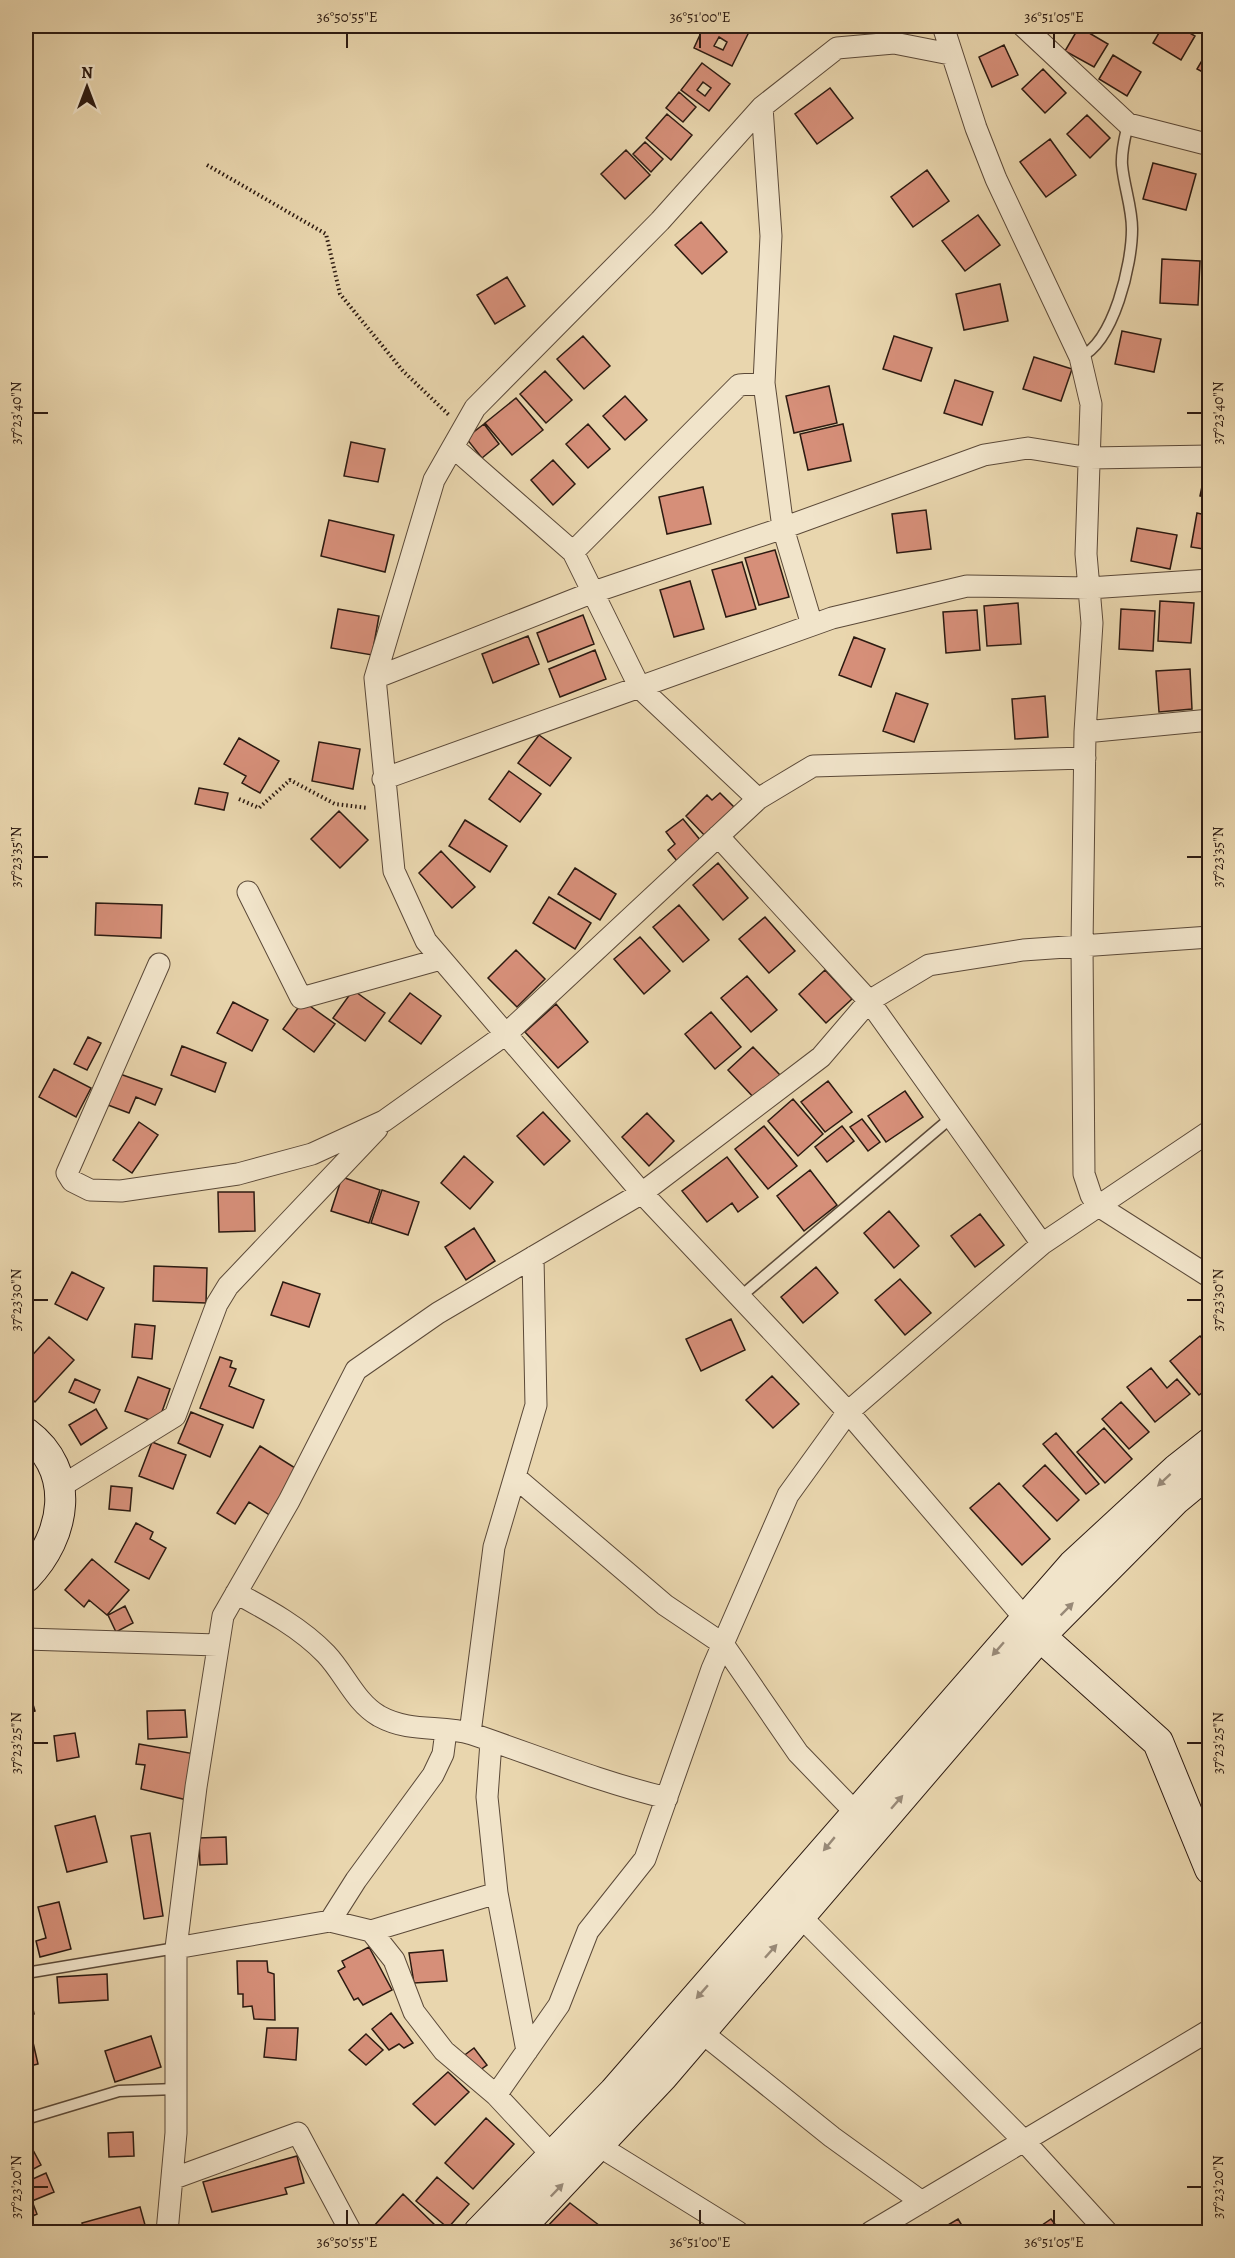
<svg xmlns="http://www.w3.org/2000/svg" width="1235" height="2258" font-family="Alegreya,serif">
<style>
.building{fill:#d68f79;stroke:#2c1a11;stroke-width:1.5;fill-rule:evenodd}
.lines{fill:none;stroke-linecap:round;stroke-linejoin:round}
.lane-casing{stroke:#5b4938;stroke-width:13}
.street-casing{stroke:#5b4938;stroke-width:23}
.secondary-casing{stroke:#2c1a11;stroke-width:32}
.path{stroke:#2c1a11;stroke-width:4;stroke-dasharray:1.5 3;stroke-linecap:butt}
.lane{stroke:#f1e4ca;stroke-width:10}
.street{stroke:#f1e4ca;stroke-width:21}
.secondary{stroke:#f1e4ca;stroke-width:30}
.oneway{fill:#988977}
.ticks{fill:none;stroke:#2c1a11;stroke-width:2}
.neatline{fill:none;stroke:#2c1a11;stroke-width:2}
.ticks-label{font-size:15px;text-anchor:middle;fill:#2c1a11}
</style>
<rect width="100%" height="100%" fill="#e9d6ae"/>
<filter id="stains"><feTurbulence type="fractalNoise" baseFrequency=".00333" numOctaves="4"/><feColorMatrix values="0 0 0 0 .2 0 0 0 0 .09 0 0 0 0 .02 0 0 0 .5 -.17"/></filter>
<radialGradient id="worn" r=".72"><stop offset=".6" stop-color="#630" stop-opacity="0"/><stop offset="1" stop-color="#630" stop-opacity=".3"/></radialGradient>
<path class="building" d="M704 26H740L750 30 732 66 694 48ZM719 37 727 42 723 50 714 46Z
M1163 26H1178L1195 36 1181 60 1153 43Z
M1079 27 1108 44 1094 67 1065 51Z
M1004 45 1018 75 992 87 979 57Z
M1210 47V76L1197 69Z
M1113 55 1141 72 1127 96 1099 79Z
M702 63 730 84 709 111 681 90ZM703 82 711 88 705 96 697 90Z
M1043 69 1066 93 1045 113 1022 89Z
M830 88 853 118 817 144 795 114Z
M679 92 696 107 683 122 666 108Z
M667 114 692 135 671 160 646 138Z
M1087 115 1110 138 1090 158 1067 134Z
M1050 139 1076 175 1046 197 1020 162Z
M645 142 663 159 651 172 633 154Z
M626 150 650 175 625 199 601 174Z
M1153 163 1196 174 1186 210 1143 199Z
M927 170 949 201 913 227 891 197Z
M978 215 1000 245 965 271 942 241Z
M701 222 727 252 702 274 675 245Z
M1162 259 1200 261 1198 305 1160 303Z
M507 277 525 306 495 324 477 295Z
M1000 284 1008 321 964 330 956 294Z
M1122 331 1161 339 1154 372 1115 364Z
M583 336 610 366 584 389 557 359Z
M894 336 932 348 921 381 883 369Z
M1034 357 1072 369 1061 401 1023 389Z
M545 371 572 400 546 423 520 394Z
M955 380 993 392 982 425 944 413Z
M829 386 837 423 794 433 786 396Z
M625 396 647 420 625 440 603 416Z
M516 398 543 430 512 455 485 423Z
M484 424 499 444 482 458 466 438Z
M588 424 610 449 588 468 566 444Z
M843 424 851 461 808 470 800 434Z
M351 442 385 449 378 482 344 476Z
M553 460 575 484 553 505 531 480Z
M1207 463H1210V498L1200 496Z
M703 487 711 524 667 534 659 497Z
M926 510 931 549 897 553 892 514Z
M1197 513 1210 516V550L1191 547Z
M329 520 394 535 385 572 321 556Z
M1137 528 1177 535 1170 569 1131 561Z
M775 550 789 597 759 605 745 558Z
M742 562 756 609 726 617 712 570Z
M690 581 704 629 674 637 660 590Z
M1160 601 1194 603 1191 643 1158 641Z
M1018 603 1021 644 987 646 984 606Z
M338 609 379 616 372 655 331 648Z
M1121 609 1155 611 1153 651 1119 649Z
M977 610 980 650 946 653 943 612Z
M583 615 594 644 548 662 537 633Z
M528 636 539 664 493 683 482 654Z
M854 637 885 649 871 687 839 675Z
M595 650 606 679 560 697 549 669Z
M1190 669 1192 709 1159 712 1156 671Z
M896 693 928 704 914 742 883 731Z
M1045 696 1048 737 1015 739 1012 699Z
M539 735 571 758 550 786 518 763Z
M239 738 279 761 260 793 242 783 246 776 224 764Z
M319 742 360 749 353 789 312 781Z
M509 771 541 794 520 822 489 799Z
M199 788 228 793 224 810 195 804Z
M720 793 736 809 707 838 686 816 707 795 712 800Z
M339 811 368 840 340 868 311 839Z
M683 819 701 841 677 861 668 850 675 844 666 832Z
M465 820 507 846 490 872 449 846Z
M441 851 475 887 452 908 419 873Z
M718 863 748 898 723 920 693 885Z
M575 868 616 894 600 920 558 894Z
M549 897 591 923 575 949 533 923Z
M96 903 162 905 161 938 95 935Z
M679 905 709 940 683 962 653 927Z
M765 917 795 951 769 973 739 939Z
M640 937 670 971 644 994 614 959Z
M516 950 545 979 517 1007 488 978Z
M825 970 852 999 826 1023 799 994Z
M747 976 777 1010 751 1032 721 998Z
M353 990 385 1013 365 1041 333 1018Z
M410 993 441 1016 421 1044 389 1021Z
M303 1001 335 1024 314 1052 283 1029Z
M233 1002 268 1020 252 1051 217 1033Z
M556 1004 588 1042 558 1068 525 1032Z
M711 1012 741 1047 715 1069 685 1034Z
M88 1037 101 1043 87 1070 74 1064Z
M182 1046 226 1063 215 1092 171 1075Z
M753 1047 780 1075 755 1099 728 1070Z
M54 1069 91 1088 76 1117 39 1097Z
M120 1074 162 1089 155 1105 136 1097 129 1113 108 1105Z
M828 1081 852 1112 825 1132 801 1102Z
M905 1091 923 1117 886 1142 868 1116Z
M793 1099 823 1134 798 1156 768 1121Z
M543 1112 570 1141 544 1165 517 1136Z
M647 1113 674 1141 649 1166 622 1137Z
M862 1119 880 1142 868 1151 850 1127Z
M139 1122 158 1135 132 1173 113 1160Z
M764 1126 797 1166 768 1189 735 1149Z
M842 1126 854 1141 827 1162 815 1147Z
M464 1156 493 1182 470 1209 441 1183Z
M727 1157 758 1197 738 1212 732 1203 707 1222 682 1191Z
M810 1170 837 1205 804 1231 777 1196Z
M342 1177 380 1190 369 1223 331 1211Z
M382 1190 419 1202 408 1235 371 1223Z
M218 1192H254L255 1231 219 1232Z
M889 1211 919 1246 894 1268 864 1233Z
M980 1214 1004 1245 975 1267 951 1236Z
M474 1228 495 1261 466 1280 445 1247Z
M154 1266 207 1268 206 1303 153 1301Z
M816 1267 838 1293 803 1323 781 1297Z
M72 1272 104 1288 87 1320 55 1304Z
M900 1279 931 1313 905 1335 875 1300Z
M283 1282 320 1294 309 1327 271 1315Z
M731 1319 745 1350 701 1371 686 1339Z
M135 1324 155 1326 152 1359 132 1357Z
M1200 1336 1210 1347V1387L1199 1395 1170 1361Z
M49 1337 74 1360 35 1402 26 1393V1362Z
M220 1357 232 1361 230 1367 236 1369 229 1386 264 1400 253 1428 200 1408Z
M1151 1368 1167 1388 1177 1379 1190 1394 1155 1422 1127 1387Z
M772 1376 799 1404 773 1428 746 1400Z
M138 1377 170 1389 158 1423 125 1411Z
M75 1379 100 1390 94 1403 69 1392Z
M1121 1402 1149 1432 1129 1449 1102 1419Z
M96 1409 107 1428 81 1445 69 1425Z
M191 1412 223 1425 210 1457 178 1443Z
M1104 1428 1132 1459 1105 1483 1077 1452Z
M1056 1433 1099 1484 1086 1494 1043 1444Z
M152 1442 186 1455 173 1489 139 1476Z
M260 1446 300 1471 271 1516 249 1502 235 1524 217 1513Z
M1045 1465 1079 1500 1057 1521 1023 1486Z
M999 1483 1050 1539 1022 1565 970 1508Z
M111 1486 132 1488 130 1511 109 1509Z
M136 1523 153 1532 150 1539 166 1548 149 1579 115 1562Z
M92 1559 129 1590 107 1615 89 1600 84 1607 65 1590Z
M125 1606 133 1623 116 1632 108 1615Z
M26 1681 35 1711 26 1714Z
M185 1710 187 1737 148 1739 147 1711Z
M75 1733 79 1757 57 1761 54 1736Z
M139 1744 195 1754 187 1800 141 1789 145 1765 136 1764Z
M95 1816 107 1862 67 1872 55 1826Z
M150 1833 163 1916 144 1919 131 1836Z
M226 1837 227 1864 200 1865 199 1838Z
M59 1902 71 1949 40 1957 36 1941 46 1938 38 1907Z
M369 1947 392 1990 363 2005 358 1998 354 2000 338 1971 345 1967 342 1961Z
M443 1950 447 1981 414 1983 409 1953Z
M237 1961H267L268 1972 274 1974 275 2020 254 2019 252 2006 243 2007V1994H238Z
M107 1974 108 2000 59 2003 57 1977Z
M26 1984H28L34 2014 26 2016Z
M391 2013 413 2043 404 2048 399 2044 389 2050 372 2029Z
M267 2028H298L296 2060 264 2057Z
M366 2034 383 2050 366 2065 349 2050Z
M151 2036 161 2067 115 2082 105 2051Z
M32 2038 38 2064 26 2067V2040Z
M474 2048 487 2065 476 2073 462 2057Z
M448 2072 469 2092 435 2125 413 2104Z
M486 2118 514 2144 473 2189 445 2163Z
M133 2132 134 2156 109 2157 108 2133Z
M26 2137 41 2165 26 2173Z
M297 2156 304 2183 285 2188 287 2194 212 2212 203 2182Z
M46 2173 54 2192 32 2201 37 2214 26 2219V2182Z
M437 2177 469 2204 448 2228 416 2201Z
M403 2194 437 2227 432 2232H379L373 2227Z
M570 2203 604 2229 601 2232H542Z
M140 2207 147 2232H85L82 2223Z
M958 2219 966 2232H936Z
M1051 2219 1061 2232H1032Z"/>
<g class="lines">
<defs>
<path id="lane" d="M1080 357C1114 342 1132 264 1132 229 1132 207 1124 187 1122 165 1121 151 1125 137 1128 124
M1207 456 1210 401
M740 1297 952 1117
M26 1973 176 1948
M26 2119 119 2091 176 2089"/>
<path id="street" d="M943 26 976 128 996 179 1080 357 1091 404 1086 554 1092 623 1085 732 1082 946 1084 1174 1091 1195 1097 1205 1210 1277
M1023 26 1128 124 1210 145
M950 54 894 43 837 48 762 107 660 221 475 408 434 480 375 678 394 871 426 941 642 1193 848 1412 1034 1629
M762 107 771 236 764 383 783 528 812 625
M764 383 739 385 573 552 640 688 758 799 813 766 1085 758
M453 447 573 552
M375 678 591 593 783 528 984 455 1028 448 1090 458 1210 456
M1085 732 1210 720
M383 779 832 618 967 586 1089 588 1210 580
M718 836 869 1001 1042 1244
M248 892 301 998 441 959
M159 964 67 1173 72 1181 90 1190 121 1191 238 1174 312 1154 384 1121 506 1034 758 799
M515 1477 665 1605 723 1644 798 1753 855 1812
M60 1487 175 1416 217 1304 228 1286 377 1129
M236 1593C268 1610 301 1628 326 1654 345 1674 355 1702 379 1716 412 1734 441 1724 472 1734 537 1756 600 1782 667 1798
M26 1639 217 1645
M470 1733 494 1547 536 1405 533 1257
M491 1742 487 1797 497 1893 527 2051
M801 1917 1024 2141 1107 2232
M330 1921 356 1880 433 1775 443 1754 446 1731
M371 1931 497 1893
M176 1948 330 1921 371 1931 394 1960 414 2012 444 2051 496 2095 552 2155
M700 2031 832 2137 922 2202
M496 2095 559 2005 588 1931 645 1859 712 1669 788 1495 848 1412 1042 1244 1210 1131
M599 2146 738 2232
M172 2179 298 2133 351 2232
M167 2232 176 2133V1948L196 1787 223 1616 289 1501 356 1370 438 1313 642 1193 821 1057 869 1001 929 965 1023 950 1210 937
M871 2232 1210 2030"/>
<path id="secondary" d="M26 1433C77 1471 66 1536 26 1577
M1040 1636 1158 1742 1210 1869
M479 2232 614 2092 1073 1565 1177 1469 1210 1443
M516 2232 662 2077 1040 1636 1175 1500 1210 1471"/>
</defs>
<use href="#lane" class="lane-casing"/>
<use href="#street" class="street-casing"/>
<use href="#secondary" class="secondary-casing"/>
<path class="path" d="M207 165 326 234 340 294 403 371 450 416
M239 799 259 808 290 780 335 804 368 808"/>
<use href="#lane" class="lane"/>
<use href="#street" class="street"/>
<use href="#secondary" class="secondary"/>
</g>
<defs><path id="oneway-solid" d="M-6-.8H1V-3.2L6.5 0L1 3.2V.8H-6Z" transform="scale(1.5)"/></defs>
<g class="oneway">
<use href="#oneway-solid" transform="translate(1164 1480) rotate(137)"/>
<use href="#oneway-solid" transform="translate(1067 1609) rotate(-45)"/>
<use href="#oneway-solid" transform="translate(998 1649) rotate(131)"/>
<use href="#oneway-solid" transform="translate(897 1802) rotate(-49)"/>
<use href="#oneway-solid" transform="translate(829 1844) rotate(130)"/>
<use href="#oneway-solid" transform="translate(771 1951) rotate(-48)"/>
<use href="#oneway-solid" transform="translate(702 1992) rotate(131)"/>
<use href="#oneway-solid" transform="translate(557 2190) rotate(-46)"/>
</g>
<path class="ticks" d="M347 33V48M700 33V48M1054 33V48M33 413H48M1187 413H1202M33 857H48M1187 857H1202M33 1300H48M1187 1300H1202M33 1743H48M1187 1743H1202M33 2187H48M1187 2187H1202M347 2210V2225M700 2210V2225M1054 2210V2225"/>
<rect width="1235" height="2258" fill="none" stroke="#e9d6ae" stroke-width="66"/>
<g transform="translate(87 87)" stroke="#f1e4ca" stroke-width="4.5" paint-order="stroke">
<path d="M0-4.5L10 22L0 15L-10 22Z" fill="#2c1a11"/>
<text y="-9" font-size="16" font-weight="bold" text-anchor="middle" fill="#2c1a11">N</text>
</g>
<rect x="33" y="33" width="1169" height="2192" class="neatline"/>
<g class="ticks-label">
<text x="347" y="22">36°50'55"E</text>
<text x="700" y="22">36°51'00"E</text>
<text x="1054" y="22">36°51'05"E</text>
<text transform="translate(16 413) rotate(-90)" y="5">37°23'40"N</text>
<text transform="translate(1218 413) rotate(-90)" y="5">37°23'40"N</text>
<text transform="translate(16 857) rotate(-90)" y="5">37°23'35"N</text>
<text transform="translate(1218 857) rotate(-90)" y="5">37°23'35"N</text>
<text transform="translate(16 1300) rotate(-90)" y="5">37°23'30"N</text>
<text transform="translate(1218 1300) rotate(-90)" y="5">37°23'30"N</text>
<text transform="translate(16 1743) rotate(-90)" y="5">37°23'25"N</text>
<text transform="translate(1218 1743) rotate(-90)" y="5">37°23'25"N</text>
<text transform="translate(16 2187) rotate(-90)" y="5">37°23'20"N</text>
<text transform="translate(1218 2187) rotate(-90)" y="5">37°23'20"N</text>
<text x="347" y="2247">36°50'55"E</text>
<text x="700" y="2247">36°51'00"E</text>
<text x="1054" y="2247">36°51'05"E</text>
</g>
<rect width="100%" height="100%" filter="url(#stains)"/>
<rect width="100%" height="100%" fill="url(#worn)"/>
</svg>
